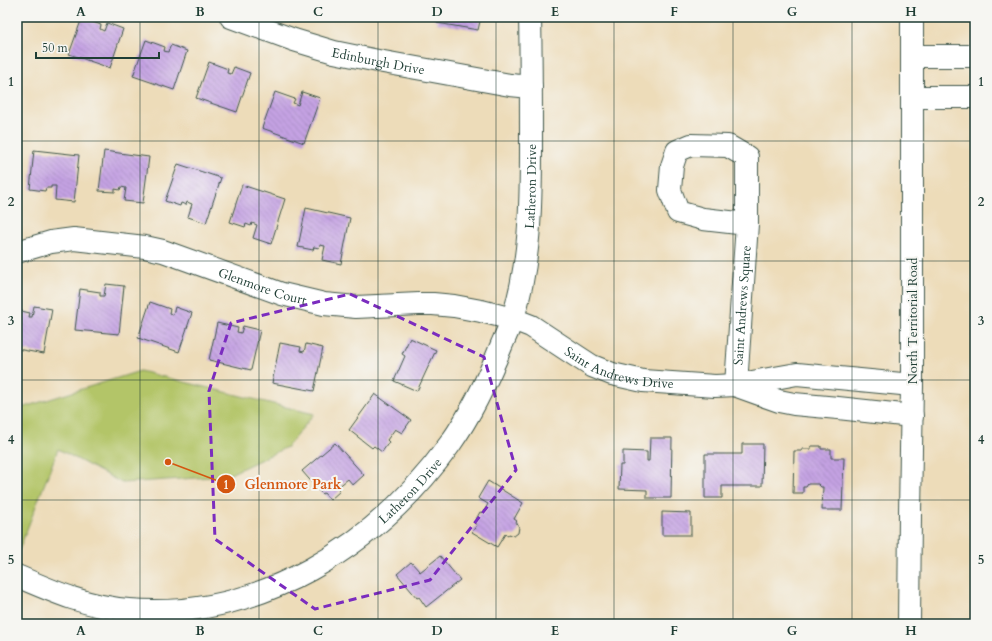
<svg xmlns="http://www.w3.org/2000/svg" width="992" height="641" font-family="Cardo,serif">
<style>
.green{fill:#b3c568;stroke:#69814e}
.building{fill:url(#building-back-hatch)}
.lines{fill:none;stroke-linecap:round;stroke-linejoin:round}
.minor-casing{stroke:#3e5548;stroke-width:24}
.major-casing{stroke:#3e5548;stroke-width:24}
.minor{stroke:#fff;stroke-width:22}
.major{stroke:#fff;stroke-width:22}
.marked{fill:none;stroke:#7b2cbf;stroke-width:3;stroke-dasharray:8 5;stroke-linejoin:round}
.grid{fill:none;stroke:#1f3d34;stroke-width:1;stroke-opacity:0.55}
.labels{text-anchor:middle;stroke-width:4;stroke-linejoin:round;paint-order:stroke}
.street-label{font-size:13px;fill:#1f3d34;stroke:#f6f6f2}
.leader{fill:none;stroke:#d45610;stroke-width:1.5}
.callout-dot{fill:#d45610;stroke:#f6f6f2;stroke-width:1.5}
.mark-label{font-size:12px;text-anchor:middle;font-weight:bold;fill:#fff}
.callout-label{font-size:14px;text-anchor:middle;font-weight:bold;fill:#d45610;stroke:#f6f6f2;stroke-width:4;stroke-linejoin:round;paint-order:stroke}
.neatline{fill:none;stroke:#1f3d34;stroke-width:1.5}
.grid-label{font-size:13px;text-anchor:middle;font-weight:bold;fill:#1f3d34}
</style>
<defs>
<pattern id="building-back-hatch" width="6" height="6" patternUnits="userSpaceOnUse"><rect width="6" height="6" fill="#c5a2e3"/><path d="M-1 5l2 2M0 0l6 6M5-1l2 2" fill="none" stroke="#9f85b9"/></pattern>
</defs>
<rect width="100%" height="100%" fill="#f6f6f2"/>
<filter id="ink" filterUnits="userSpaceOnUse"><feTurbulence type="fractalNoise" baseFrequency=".025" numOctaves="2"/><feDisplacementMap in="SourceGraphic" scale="8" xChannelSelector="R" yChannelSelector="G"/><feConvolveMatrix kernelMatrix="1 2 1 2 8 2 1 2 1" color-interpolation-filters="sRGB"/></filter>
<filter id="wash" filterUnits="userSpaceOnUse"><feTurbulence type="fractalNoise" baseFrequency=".012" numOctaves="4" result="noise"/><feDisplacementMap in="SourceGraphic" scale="16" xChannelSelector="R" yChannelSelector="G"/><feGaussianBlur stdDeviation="0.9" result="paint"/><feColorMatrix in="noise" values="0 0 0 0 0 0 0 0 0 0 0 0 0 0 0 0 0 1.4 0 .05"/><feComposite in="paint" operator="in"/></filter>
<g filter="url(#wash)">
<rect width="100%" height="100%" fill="#eddcb9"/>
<path class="green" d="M140 371 314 414 287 447 226 476 122 483 58 449 19 550 17 549V411L18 409Z"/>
<g id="blocks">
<path class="building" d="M434 17H481L478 30 437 23 438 20H434Z
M82 18 101 25 100 29 104 31 107 23 123 29 110 68 69 54Z
M146 40 165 47 164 51 168 52 171 45 187 51 174 90 133 76Z
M209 62 228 69 227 73 231 74 234 67 250 73 237 112 196 98Z
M275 92 295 99 293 103 298 105 302 92 320 98 304 143 262 128Z
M34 150 79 155 74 202 55 200 56 186H51V188H46L45 191 30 189Z
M104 151 149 157 143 203 124 201 126 188 121 187 120 190 115 189V192L99 191Z
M178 164 221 178 206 223 188 217 192 204 187 202 186 205 181 203 180 206 165 201Z
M242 185 285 199 271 244 253 238 257 225 252 223 251 226 246 224 245 227 230 222Z
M306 208 350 218 341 264 322 260 325 246 320 245 319 248 314 247 313 250 298 247Z
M106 284 124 286 119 334 75 330 80 289 100 292V296H104Z
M150 302 170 309 169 313 173 315 175 307 192 313 179 352 138 338Z
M34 306 52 309 44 354 17 349V310L30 313 29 317H32Z
M217 323 238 328 237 332 241 333 243 326 260 330 251 370 209 360Z
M410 338 436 350 417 391 394 381 405 356 402 354Z
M280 343 301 347 300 351 304 352 306 344 323 348 314 391 272 383Z
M375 394 411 420 402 433 395 429 387 440 389 442 382 452 374 446 372 448 349 430Z
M650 438H672L671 498H647V490L619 489 620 465H623V451L647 452V461H649Z
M335 443 364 475 353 485 348 479 337 488 340 491 330 500 324 493 322 494 302 471Z
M742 444H763L762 486H722V498H705V454H742Z
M811 446H821V449H831V458H844L842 510H822L823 487H821L818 484H808L806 487H803V493H793L794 451H802V449H811Z
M488 481 523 503 514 519 517 521 516 522 519 527 518 533 514 536 509 534 508 536 505 534 497 547 472 532 477 525 474 523 480 512 483 513 488 504 478 498Z
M662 512 691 513V535H662Z
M440 556 460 580 426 607 419 597 417 598 397 574 411 562 420 572Z"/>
</g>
</g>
<g filter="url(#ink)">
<use href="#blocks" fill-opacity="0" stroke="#3e5548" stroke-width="1"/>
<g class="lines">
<defs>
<g id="minor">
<path id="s1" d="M231 17 294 40 334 52 378 61 510 85 531 87"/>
<path d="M912 56H975"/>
<path d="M912 97H975"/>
<path id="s2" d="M17 252 51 242 74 239 145 247 163 251 282 294 324 304 356 307 419 304H433L454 306 481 311 513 319 531 326 578 357 592 366 612 374 643 381 715 386 736 385 797 374 912 385"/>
<path id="s3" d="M736 385 747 224V157L728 146 691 145 677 151 672 166 670 190 678 212 703 219 747 224"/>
<path d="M737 386 779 401 794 404 838 408 912 416"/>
<path id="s4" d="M17 576C54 592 88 607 129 610 258 621 377 546 450 444 472 413 488 379 502 344 506 335 510 326 513 318 530 263 531 206 531 149 531 105 531 61 530 17"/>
</g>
<path id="major" d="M909 624 910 514 912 385V17"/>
</defs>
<use href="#minor" class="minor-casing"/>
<use href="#major" class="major-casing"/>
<use href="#minor" class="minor"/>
<use href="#major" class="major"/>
</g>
</g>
<path class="marked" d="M350 294 484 357 516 470 430 580 315 609 215 539 209 391 231 323Z"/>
<path class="grid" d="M140 17V624M259 17V624M378 17V624M496 17V624M614 17V624M733 17V624M852 17V624M17 141H975M17 261H975M17 380H975M17 500H975"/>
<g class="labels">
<g class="street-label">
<text dy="5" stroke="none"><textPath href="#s1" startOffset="154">Edinburgh Drive</textPath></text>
<text dy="5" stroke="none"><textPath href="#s4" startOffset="770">Latheron Drive</textPath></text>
<text dy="5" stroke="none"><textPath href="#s2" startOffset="254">Glenmore Court</textPath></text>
<text dy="5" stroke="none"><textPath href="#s3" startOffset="80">Saint Andrews Square</textPath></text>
<text transform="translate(912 321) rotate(-90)" y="5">North Territorial Road</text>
<text dy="5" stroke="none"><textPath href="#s2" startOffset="628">Saint Andrews Drive</textPath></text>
<text dy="5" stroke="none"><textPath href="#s4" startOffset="434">Latheron Drive</textPath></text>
</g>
</g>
<path class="leader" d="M168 462L226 484"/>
<g class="callout-dot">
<circle cx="168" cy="462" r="4"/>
<circle cx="226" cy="484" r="10"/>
</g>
<g class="mark-label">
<text x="226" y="489">1</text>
</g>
<g class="callout-label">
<text x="293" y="489">Glenmore Park</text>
</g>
<rect width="992" height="641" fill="none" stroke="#f6f6f2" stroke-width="44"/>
<path d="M36 52v6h123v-6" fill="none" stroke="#1f3d34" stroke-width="2"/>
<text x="42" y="52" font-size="12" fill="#1f3d34" stroke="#f6f6f2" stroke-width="3" paint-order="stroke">50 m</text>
<rect x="22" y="22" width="948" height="597" class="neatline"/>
<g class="grid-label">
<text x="81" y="16">A</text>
<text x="200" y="16">B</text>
<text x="318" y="16">C</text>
<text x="437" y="16">D</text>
<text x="555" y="16">E</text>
<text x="674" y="16">F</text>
<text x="792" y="16">G</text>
<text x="911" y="16">H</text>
<text x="11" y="86">1</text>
<text x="981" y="86">1</text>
<text x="11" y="206">2</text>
<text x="981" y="206">2</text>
<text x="11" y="325">3</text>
<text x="981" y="325">3</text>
<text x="11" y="444">4</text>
<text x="981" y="444">4</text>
<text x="11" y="564">5</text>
<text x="981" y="564">5</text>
<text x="81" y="635">A</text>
<text x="200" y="635">B</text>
<text x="318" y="635">C</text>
<text x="437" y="635">D</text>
<text x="555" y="635">E</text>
<text x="674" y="635">F</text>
<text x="792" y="635">G</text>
<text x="911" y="635">H</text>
</g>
</svg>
